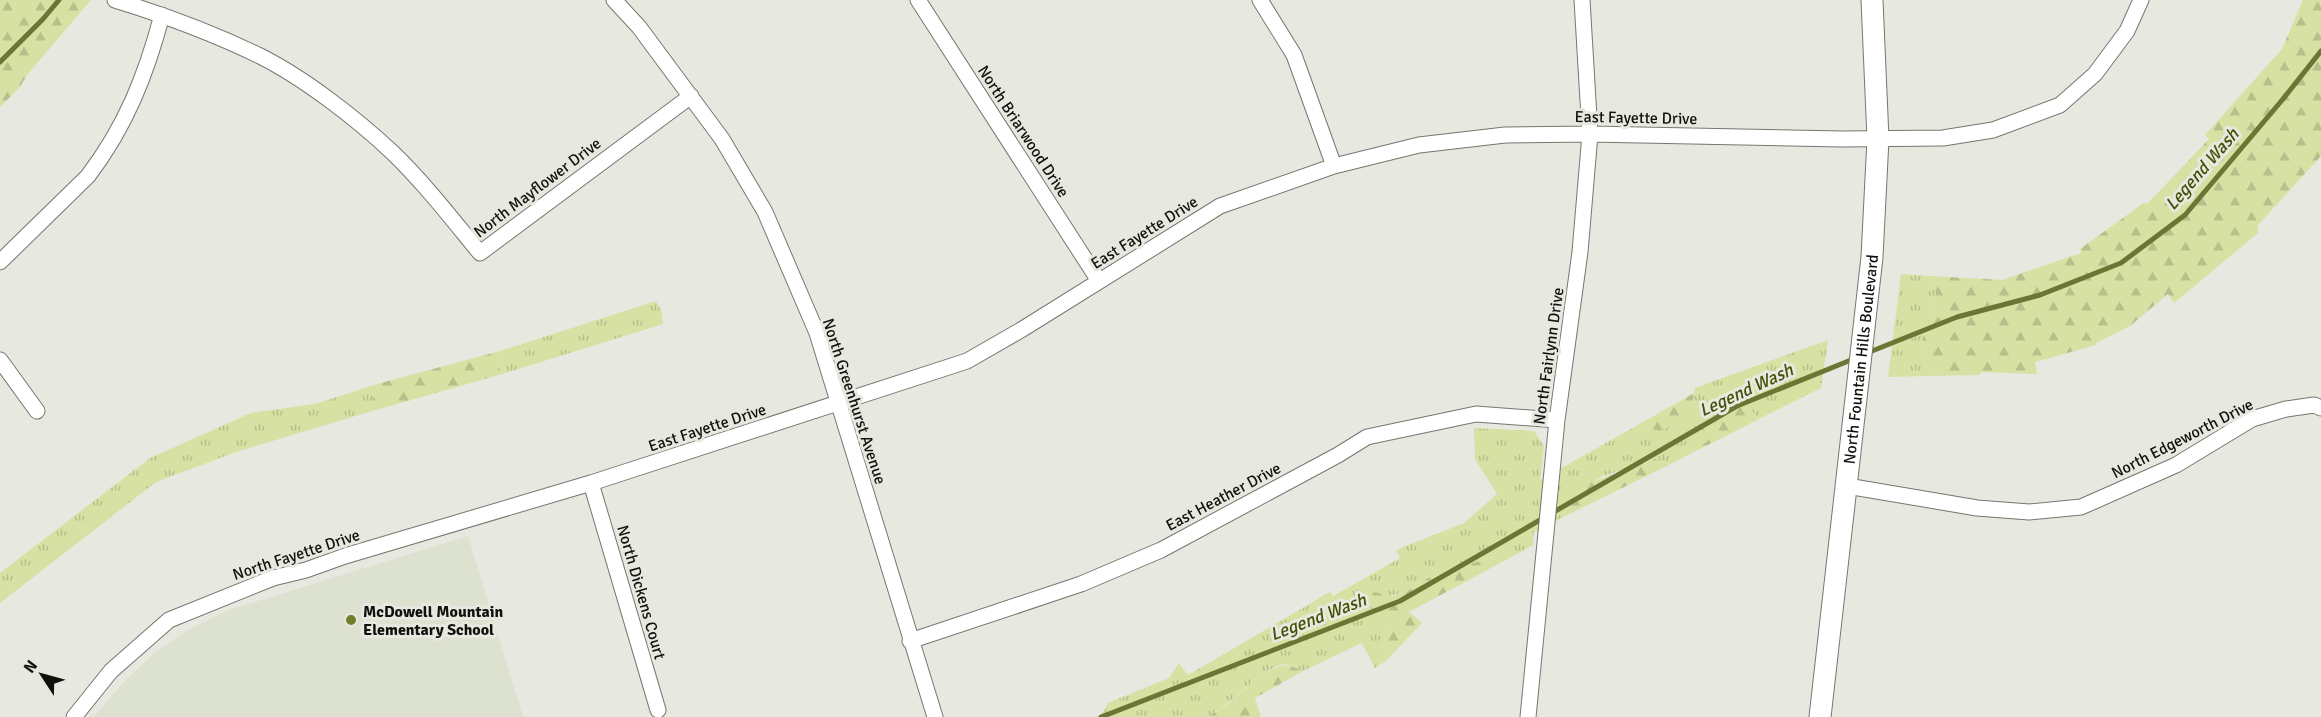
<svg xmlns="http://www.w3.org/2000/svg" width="2321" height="717" font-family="Signika,sans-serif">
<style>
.built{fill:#dde1d0}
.grass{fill:url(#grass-tufts)}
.forest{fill:url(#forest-firs)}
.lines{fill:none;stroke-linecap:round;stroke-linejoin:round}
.stream{stroke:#6c7533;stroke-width:5}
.street-casing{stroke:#75776f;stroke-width:17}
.secondary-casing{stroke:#75776f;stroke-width:23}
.street{stroke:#fff;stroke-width:15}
.secondary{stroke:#fff;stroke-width:21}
.poi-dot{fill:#747f2c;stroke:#e7e9e0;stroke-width:2}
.labels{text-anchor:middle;stroke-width:6;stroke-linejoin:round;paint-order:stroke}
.street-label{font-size:16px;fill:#10100d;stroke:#e7e9e0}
.poi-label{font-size:16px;font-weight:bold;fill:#10100d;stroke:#e7e9e0;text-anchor:start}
.water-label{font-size:18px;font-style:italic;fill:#474f07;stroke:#e7e9e0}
</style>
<defs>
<pattern id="grass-tufts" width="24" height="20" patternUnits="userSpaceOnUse" patternTransform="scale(1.5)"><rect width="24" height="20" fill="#d6e1a3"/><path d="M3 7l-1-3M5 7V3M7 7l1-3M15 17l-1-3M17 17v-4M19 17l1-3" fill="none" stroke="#b7c08b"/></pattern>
<pattern id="forest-firs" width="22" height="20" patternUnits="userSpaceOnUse" patternTransform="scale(1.5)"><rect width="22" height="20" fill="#d6e1a3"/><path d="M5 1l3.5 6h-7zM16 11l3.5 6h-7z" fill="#b7c08b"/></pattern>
</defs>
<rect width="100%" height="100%" fill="#e7e9e0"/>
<path class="built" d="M468 536 523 717H94L121 685 153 654 188 630 229 610Z"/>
<path class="grass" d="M1901 274 1931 276 1936 293 1931 316 1922 340 1924 363 1929 376 1888 377Z
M656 301 661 310 663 324 499 375 500 351Z
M1828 340 1821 388 1759 419 1738 397 1719 406C1720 412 1721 420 1720 426 1716 443 1685 456 1671 464L1655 459 1603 476 1592 482 1578 495 1563 517 1534 532 1533 545 1504 561 1489 559 1451 568 1426 579 1406 592 1363 602 1374 608 1384 619 1385 630 1382 639 1386 661 1375 668 1362 643 1303 671C1299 670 1294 666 1290 665 1266 659 1231 708 1205 717H1100L1108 703 1169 678 1179 663 1188 675 1330 592 1333 596 1400 558 1396 550 1464 523 1497 494 1475 459 1474 428 1534 431 1544 446 1540 480 1638 425 1659 431 1694 393 1695 388Z
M377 384 369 412 239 451 156 482 0 603V573L150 458 251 413 315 404Z"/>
<path class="forest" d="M0 0H91L27 75 20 87 0 107Z
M2303 0H2321V156L2258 225V233L2174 303 2168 294 2130 326 2096 343V345L2035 362 2037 374 1981 372 1980 375 1929 376 1924 363 1922 340 1931 316 1936 293 1931 276 2002 280 2081 253 2080 249 2145 202 2147 204 2209 139 2205 135 2282 49Z
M500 351 499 375 369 412 377 384Z
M1694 393 1691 413 1682 422 1659 431 1638 425Z
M1728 394 1738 397 1759 419 1696 451 1716 433 1720 425 1721 400Z
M1655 459 1671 464 1563 517 1578 495 1592 482Z
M1489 559 1504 561 1409 612 1422 623 1386 661 1382 639 1385 630 1384 619 1374 608 1362 602V597L1369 591 1393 596 1406 592 1426 579 1451 568Z
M1289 665 1303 671 1255 698 1261 717H1205C1237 706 1254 668 1289 665Z"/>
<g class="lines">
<path class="stream" d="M0 62 43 19 59 0
M1867 353 1957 317 2040 295 2121 263 2185 215 2283 99 2321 51
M1101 717 1400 601 1737 406 1856 358"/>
<defs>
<path id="street" d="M115 0C164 15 213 33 260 56 304 78 357 119 393 153 425 184 452 219 480 253L691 96
M614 0 639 27 722 139 765 212 817 333 935 717
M918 0 1099 281
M1260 0 1294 55 1334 166
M0 262 88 176C126 126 146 75 162 15
M0 360 37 411
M591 483 658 710
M1847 486 1977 508 2029 512 2081 507 2176 465 2252 419 2286 409 2314 405 2321 408
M910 641 1081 584 1161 550 1338 455 1367 437 1476 414 1557 420
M74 717 111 671 169 620 273 578 306 570 345 556 591 483 967 361 1021 330 1220 206 1334 166 1419 145 1505 135 1590 134 1843 139 1943 138 1993 130 2060 105 2095 74 2127 31 2141 0
M1528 717 1557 420 1580 252 1590 134 1582 0"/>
<g id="secondary">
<path id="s1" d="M1820 717 1872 257 1878 139 1872 0"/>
</g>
</defs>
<use href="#street" class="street-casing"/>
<use href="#secondary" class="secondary-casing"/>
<use href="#street" class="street"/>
<use href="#secondary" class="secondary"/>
</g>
<circle class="poi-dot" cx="351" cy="620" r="6"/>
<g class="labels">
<g class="street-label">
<text transform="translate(1636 117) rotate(1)" y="6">East Fayette Drive</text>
<text transform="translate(1024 131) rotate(57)" y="6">North Briarwood Drive</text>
<text transform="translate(537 187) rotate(-37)" y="6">North Mayflower Drive</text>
<text transform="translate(1144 232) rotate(-32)" y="6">East Fayette Drive</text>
<text transform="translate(1548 356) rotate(-82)" y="6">North Fairlynn Drive</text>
<text dy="6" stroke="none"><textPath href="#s1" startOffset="360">North Fountain Hills Boulevard</textPath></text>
<text transform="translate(855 401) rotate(72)" y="6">North Greenhurst Avenue</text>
<text transform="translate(707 427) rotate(-18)" y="6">East Fayette Drive</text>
<text transform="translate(2182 438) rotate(-27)" y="6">North Edgeworth Drive</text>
<text transform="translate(1223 496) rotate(-28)" y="6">East Heather Drive</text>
<text transform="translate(296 554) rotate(-18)" y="6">North Fayette Drive</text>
<text transform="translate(642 592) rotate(74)" y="6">North Dickens Court</text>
</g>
<g class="poi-label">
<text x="363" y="617">McDowell Mountain<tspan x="363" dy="18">Elementary School</tspan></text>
</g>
<g class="water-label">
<text transform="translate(2202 169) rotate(-49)" y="6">Legend Wash</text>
<text transform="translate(1746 390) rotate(-25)" y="6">Legend Wash</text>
<text transform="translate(1318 617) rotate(-21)" y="6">Legend Wash</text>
</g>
</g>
<g transform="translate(42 675) rotate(306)" stroke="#e7e9e0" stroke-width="4.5" paint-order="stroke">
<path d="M0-4.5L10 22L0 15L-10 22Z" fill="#10100d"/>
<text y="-9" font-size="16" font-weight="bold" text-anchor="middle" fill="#10100d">N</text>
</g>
</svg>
